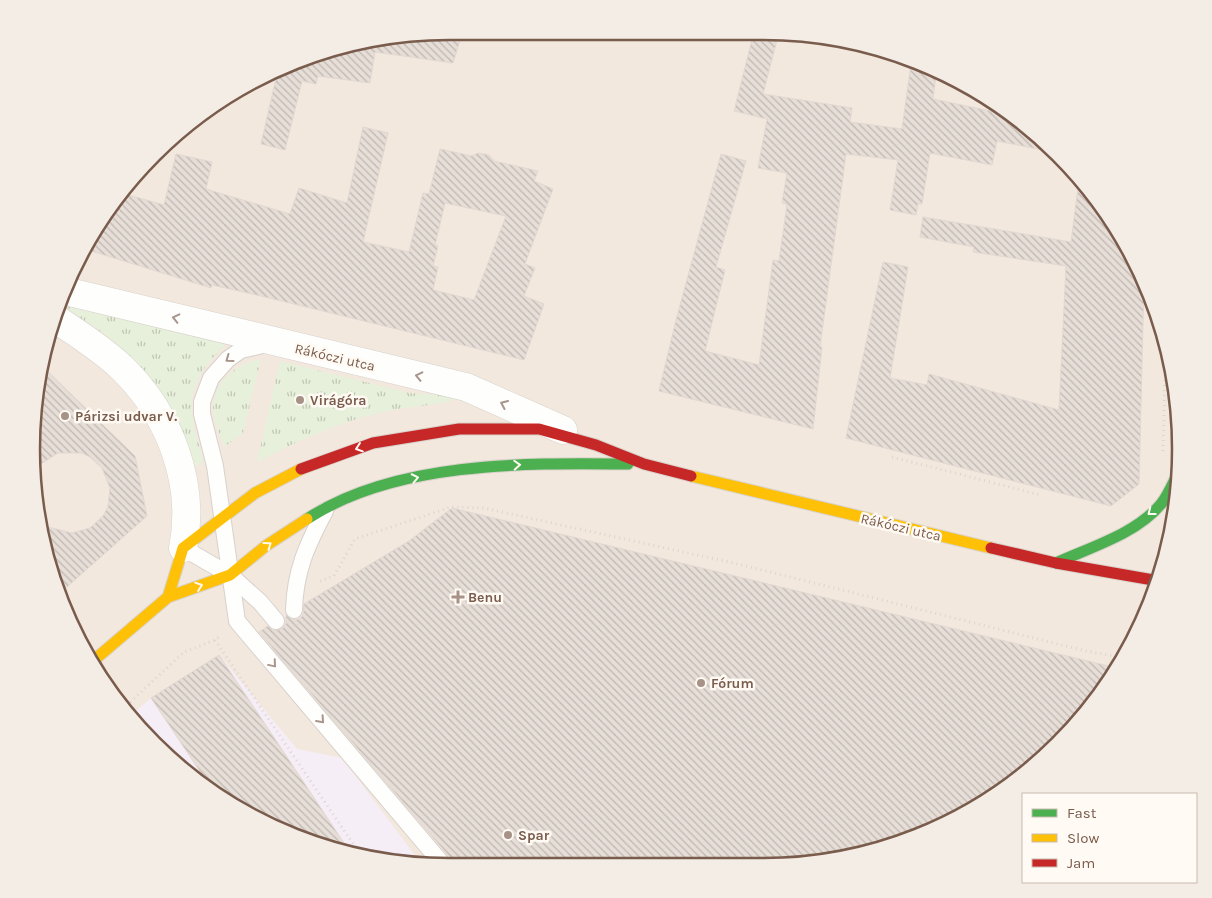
<svg xmlns="http://www.w3.org/2000/svg" width="1212" height="898" font-family="Karla,sans-serif">
<style>
.residential{fill:#f2e8de}
.education{fill:#f6eef6}
.grass{fill:url(#grass-tufts)}
.building{fill:url(#building-back-hatch);stroke:#e2d8d2;fill-rule:evenodd}
.lines{fill:none;stroke-linecap:round;stroke-linejoin:round}
.lane-casing{stroke:#d7d1cb;stroke-width:18}
.street-casing{stroke:#d7d1cb;stroke-width:29}
.fast-casing{stroke:#d9d2cb;stroke-width:13}
.slow-casing{stroke:#d9d2cb;stroke-width:13}
.jam-casing{stroke:#d9d2cb;stroke-width:13}
.path{stroke:#dcd5d0;stroke-width:3;stroke-dasharray:1 4;stroke-linecap:butt}
.lane{stroke:#fefefd;stroke-width:16}
.street{stroke:#fefefd;stroke-width:28}
.fast{stroke:#4caf50;stroke-width:11}
.slow{stroke:#ffc107;stroke-width:11}
.jam{stroke:#c62828;stroke-width:11}
.oneway{stroke:#a8958b}
.oneway2{stroke:#fffaf3}
.poi-dot{fill:#a69286;stroke:#fffaf3;stroke-width:2}
.labels{text-anchor:middle;stroke-width:5;stroke-linejoin:round;paint-order:stroke}
.street-label{font-size:14px;fill:#7a5c4d;stroke:#fffaf3}
.poi-label{font-size:14px;font-weight:bold;fill:#7a5c4d;stroke:#fffaf3;text-anchor:start}
.rim{fill:none;stroke:#7a5c4d;stroke-width:2.5}
</style>
<defs>
<pattern id="grass-tufts" width="24" height="20" patternUnits="userSpaceOnUse" patternTransform="scale(1.25)"><rect width="24" height="20" fill="#e7f0db"/><path d="M3 7l-1-3M5 7V3M7 7l1-3M15 17l-1-3M17 17v-4M19 17l1-3" fill="none" stroke="#c0c6b4"/></pattern>
<pattern id="building-back-hatch" width="6" height="6" patternUnits="userSpaceOnUse" patternTransform="scale(1.25)"><rect width="6" height="6" fill="#e6ded7"/><path d="M-1 5l2 2M0 0l6 6M5-1l2 2" fill="none" stroke="#bfb7b1"/></pattern>
</defs>
<rect width="100%" height="100%" fill="#f9f5f0"/>
<path class="residential" d="M449 31 790 32 871 45 995 102 1095 195 1138 264 1167 341 1180 422 1177 504 1158 584 1125 658 1077 725 923 835 818 863 421 866 174 763 117 703 63 609 32 477 39 368 74 264 153 154 240 87 341 46Z"/>
<path class="education" d="M219 655 297 749 342 758 423 866 315 845 240 811 174 763 130 716 151 698Z"/>
<path class="grass" d="M70 305 224 344V347C182 384 188 413 204 461L195 467C173 409 155 372 104 334 92 324 78 318 66 309Z
M261 359 243 433 224 447C222 438 217 430 215 421 206 389 232 364 261 359Z
M280 361 410 393 453 396 455 400C431 406 406 407 383 412 338 422 297 441 257 462Z"/>
<path class="building" d="M449 31H463L453 63 375 52 370 83 318 76 316 84 302 81 285 150 261 144 277 74 273 73 341 46Z
M754 32H779L763 94 852 108 850 122 902 129 911 64 936 75 933 99 1009 115 1048 151 997 141 992 165 930 153 922 204H918L916 215 890 210 898 160 846 154 820 347H822L813 429 659 391 676 320 721 154 746 161 716 267 725 270 705 351 759 365 773 260 779 261 787 204 782 203 787 173 758 168 767 119 734 111Z
M363 127 388 133 363 242 409 252 423 193 429 194 440 149 472 156 478 153 489 155 494 161 538 171 534 181 553 189 525 264 535 268 524 296 544 304 524 360 261 296 212 285 211 288 85 249 125 194 164 205 176 154 212 162 206 189 290 214 299 188 347 203ZM445 203 506 216 474 300 433 290 438 267 433 266 438 246 435 245Z
M1079 180 1095 195 1138 264 1144 282 1139 484 1111 506 846 438 883 262 908 267 890 378 927 385 929 374 1059 410 1066 266 973 252 974 247 920 237 923 217 1071 242Z
M40 364 135 456 147 516 59 594 44 526 72 533 90 528 103 516 108 507 110 488 102 468 90 457 82 453H58L33 469Z
M452 508 1117 668 1077 725 1017 781 923 835 818 863 454 866 452 860 259 632 268 626 273 631 282 629 286 624V615L293 620 299 619 303 615 304 604 409 541Z
M219 655 287 757 350 852 315 845 240 811 213 791 151 698Z"/>
<g class="lines">
<defs>
<path id="lane" d="M267 344 241 350 228 359 211 378 202 402V414L215 466 237 621 444 866
M183 548 230 575 260 602 276 621
M294 610C295 571 307 545 325 511"/>
<path id="street" d="M65 291 466 387 563 430
M56 319C78 334 101 348 121 367 169 413 196 482 183 548"/>
<path id="fast" d="M307 519C395 461 526 463 628 464
M1056 563C1091 547 1136 534 1161 504 1168 495 1173 483 1178 473"/>
<path id="slow" d="M691 476 991 548
M168 597 183 548 255 493 301 469
M93 661 168 597 230 575 267 545 307 519"/>
<path id="jam" d="M301 469 373 443 459 429H539L596 445 644 464 691 476
M991 548 1056 563 1159 581"/>
</defs>
<use href="#lane" class="lane-casing"/>
<use href="#street" class="street-casing"/>
<use href="#fast" class="fast-casing"/>
<use href="#slow" class="slow-casing"/>
<use href="#jam" class="jam-casing"/>
<path class="path" d="M1163 451 1166 341
M892 457 1041 495
M1164 554 1165 538
M320 581 334 576 355 539 451 507 484 508 738 564 1086 651 1125 658
M215 640 360 854
M123 709 184 652 215 640 221 635"/>
<use href="#lane" class="lane"/>
<use href="#street" class="street"/>
<use href="#fast" class="fast"/>
<use href="#slow" class="slow"/>
<use href="#jam" class="jam"/>
</g>
<defs><path id="oneway-chevron" d="M-2-3.5L2.5 0L-2 3.5" fill="none" stroke-width="1.6" stroke-linecap="round" stroke-linejoin="round" transform="scale(1.25)"/></defs>
<g class="oneway">
<use href="#oneway-chevron" transform="translate(176 318) rotate(-167)"/>
<use href="#oneway-chevron" transform="translate(229 359) rotate(144)"/>
<use href="#oneway-chevron" transform="translate(419 376) rotate(-167)"/>
<use href="#oneway-chevron" transform="translate(504 404) rotate(-156)"/>
<use href="#oneway-chevron" transform="translate(273 664) rotate(50)"/>
<use href="#oneway-chevron" transform="translate(321 720) rotate(48)"/>
</g>
<g class="oneway2">
<use href="#oneway-chevron" transform="translate(359 448) rotate(161)"/>
<use href="#oneway-chevron" transform="translate(517 465) rotate(-3)"/>
<use href="#oneway-chevron" transform="translate(415 478) rotate(-12)"/>
<use href="#oneway-chevron" transform="translate(1151 512) rotate(142)"/>
<use href="#oneway-chevron" transform="translate(268 545) rotate(-36)"/>
<use href="#oneway-chevron" transform="translate(199 586) rotate(-19)"/>
</g>
<g class="poi-dot">
<circle cx="300" cy="400" r="5"/>
<circle cx="65" cy="416" r="5"/>
<path d="M455.5 589.5h5v5h5v5h-5v5h-5v-5h-5v-5h5z"/>
<circle cx="701" cy="683" r="5"/>
<circle cx="508" cy="835" r="5"/>
</g>
<g class="labels">
<g class="street-label">
<text transform="translate(335 357) rotate(13)" y="5">Rákóczi utca</text>
<text transform="translate(901 527) rotate(13)" y="5">Rákóczi utca</text>
</g>
<g class="poi-label">
<text x="310" y="405">Virágóra</text>
<text x="75" y="421">Párizsi udvar V.</text>
<text x="468" y="602">Benu</text>
<text x="711" y="688">Fórum</text>
<text x="518" y="840">Spar</text>
</g>
</g>
<path d="M0 0H1212V898H0ZM449 40H763A409 409 0 0 1 1172 449V449A409 409 0 0 1 763 858H449A409 409 0 0 1 40 449V449A409 409 0 0 1 449 40Z" fill="#f4ede6" fill-rule="evenodd"/>
<path class="rim" d="M449 40H763A409 409 0 0 1 1172 449V449A409 409 0 0 1 763 858H449A409 409 0 0 1 40 449V449A409 409 0 0 1 449 40Z"/>
<rect x="1022" y="793" width="175" height="90" fill="#fffaf3" stroke="#cabbb1"/>
<rect x="1032" y="809" width="25" height="8" fill="#4caf50" stroke="#cabbb1"/>
<text x="1067" y="818" font-size="15" fill="#7a5c4d">Fast</text>
<rect x="1032" y="834" width="25" height="8" fill="#ffc107" stroke="#cabbb1"/>
<text x="1067" y="843" font-size="15" fill="#7a5c4d">Slow</text>
<rect x="1032" y="859" width="25" height="8" fill="#c62828" stroke="#cabbb1"/>
<text x="1067" y="868" font-size="15" fill="#7a5c4d">Jam</text>
</svg>
